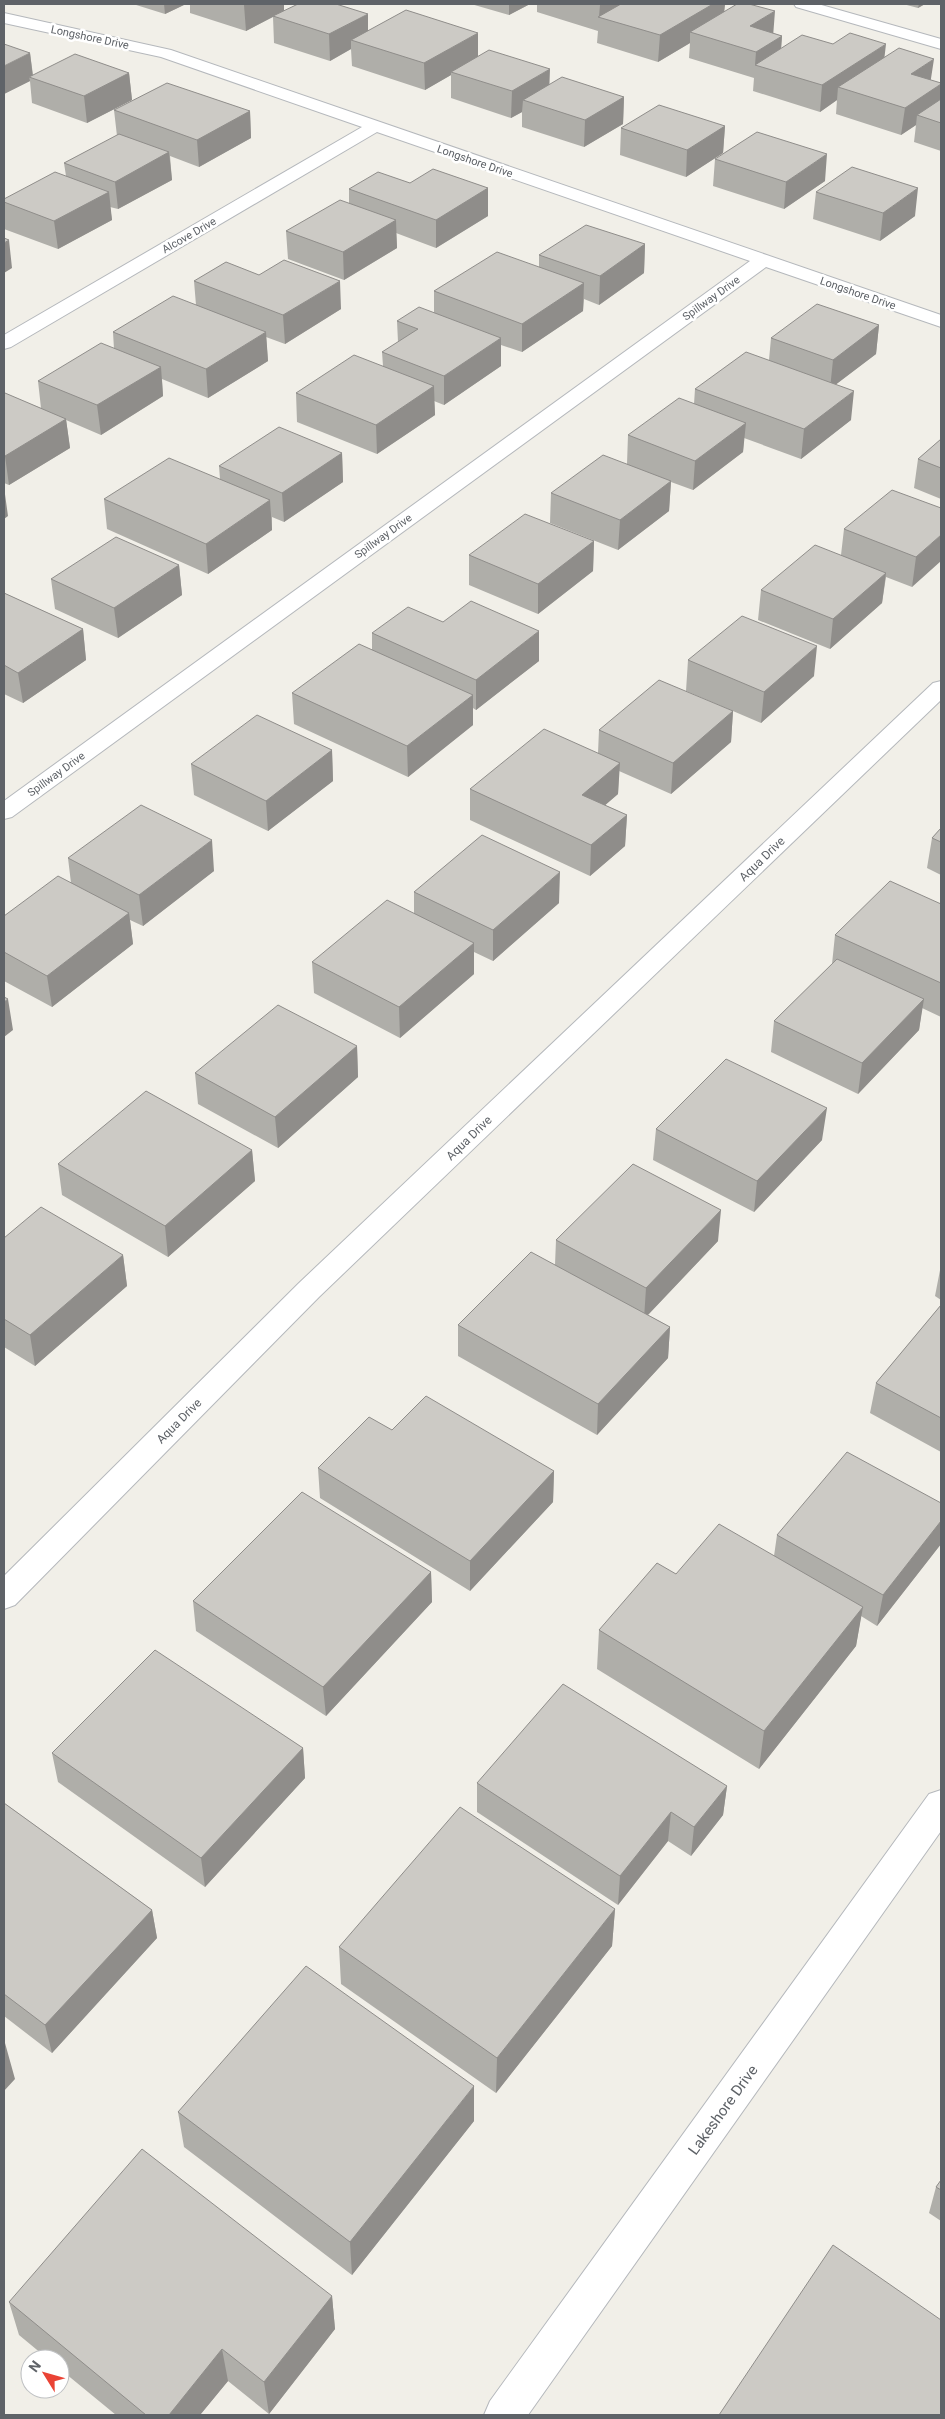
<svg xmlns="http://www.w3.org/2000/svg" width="945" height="2419" font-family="Roboto,sans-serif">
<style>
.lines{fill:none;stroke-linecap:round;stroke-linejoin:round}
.minor-casing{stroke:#b5b8bc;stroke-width:2}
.minor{fill:#fff;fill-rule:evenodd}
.wall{fill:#afaea9}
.shaded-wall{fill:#8f8d8a}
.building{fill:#cccac5;stroke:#8f8d8a}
.labels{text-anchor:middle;stroke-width:5;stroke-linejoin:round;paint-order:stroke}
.far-street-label{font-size:11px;fill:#5f6368;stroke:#fff}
.street-label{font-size:12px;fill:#5f6368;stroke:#fff}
.near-street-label{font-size:15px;fill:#5f6368;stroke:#fff}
</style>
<rect width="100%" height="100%" fill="#f1efe8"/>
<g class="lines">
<defs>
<path id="minor" d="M794 4H818L941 39V49L796 7Z
M4 13 171 50 941 315V327L766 267 12 817 4 819V801L750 261 377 132 11 347 4 349V335L362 127 161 57 4 23Z
M941 681V700L319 1297 15 1605 4 1609V1576L299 1283 933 683Z
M941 1790V1831L528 2415H484L490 2401 929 1794Z"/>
</defs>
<use href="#minor" class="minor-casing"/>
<use href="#minor" class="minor"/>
</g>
<path class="wall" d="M133 4H186L165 14Z
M190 4H284V11L478 56 549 84 624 97 623 124 584 147 522 127V112L511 118 451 98V75L425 90 352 66 351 49 330 61 274 43 273 17 246 31 190 13Z
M471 4H530L509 15Z
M537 4H725L724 12 773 33 782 36 781 49 833 44 884 58 931 80 941 99V151L914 142 916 125 901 135 836 114 837 100 820 112 753 91 754 78 689 58 690 43 658 62 597 43 598 31 537 12Z
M903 4H925L918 8Z
M30 53 33 75 129 73 132 100 87 123 32 103 30 81 4 94Z
M114 110 250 111 251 138 199 167 170 156 172 180 118 209 110 207 112 220 58 249 4 229V199L66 176 64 163 117 136Z
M725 126 723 153 686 177 620 155 621 128Z
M715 159 825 181 784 209 713 186Z
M410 183 488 188V216L436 248 396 233 397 248 344 280 288 259 286 231 349 203V189Z
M816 192 915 216 880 241 813 219Z
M645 244 644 273 599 305 584 299 583 311 522 352 501 345V366L444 405 434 401 435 415 377 454 297 422 296 393 383 366 382 352 398 342 397 321 434 313V291L539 267V255Z
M194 281 341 309 285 344 266 337 268 361 208 398 162 379 163 396 101 435 66 420 70 448 9 485 4 483V394L41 408 38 381 114 349 113 332 196 305Z
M879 325 876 354 836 384 851 420 801 459 744 438 743 452 693 490 671 482 669 511 618 550 550 523 551 493 627 464 628 435 694 404 695 389 769 360 771 338Z
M941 439V499L914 488 918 459Z
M342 453 343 482 284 522 272 517V530L208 574 107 529 104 499 220 479 219 466Z
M941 508 912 587 886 577 882 603 830 649 758 620 761 590 841 555 844 529Z
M594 541 593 571 538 614 469 585V555Z
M179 565 182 595 118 638 55 609 51 579Z
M4 593 83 629 86 660 23 703 4 694Z
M443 622 539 661 476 710 473 708V725L408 777 294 724 292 693 372 650V633Z
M688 660 814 676 761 723 686 691Z
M733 711 731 742 671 794 619 771 618 794 605 805 627 815 625 846 590 876 470 820V789L598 753 599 730Z
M332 750 333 781 268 831 194 795 191 764Z
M941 828V875L927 868 932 838Z
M68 858 214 871 143 926 130 920 133 944 52 1007 4 981V916L71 883Z
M414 892 559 903 493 961 474 952V974L400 1038 314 993 312 962 414 914Z
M941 904V1017L922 1008 919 1030 858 1094 771 1052 774 1021 832 964 835 935Z
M357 1046 358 1077 278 1148 198 1104 195 1073Z
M656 1129 822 1140 754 1212 653 1160Z
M252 1150 255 1181 168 1257 62 1195 58 1164Z
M4 1238 123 1255 127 1286 35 1366 4 1347Z
M556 1240 718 1241 648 1315 670 1327 668 1358 597 1435 458 1356V1325L555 1265Z
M941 1265V1300L935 1296Z
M941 1305V1452L870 1413 876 1383Z
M392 1430 554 1471 553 1502 470 1591 320 1498 318 1468Z
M941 1503V1544L877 1626 861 1616 856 1646 759 1769 597 1669 599 1630 676 1574 774 1556 777 1535Z
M431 1572 432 1602 326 1716 196 1631 193 1601Z
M303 1748 305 1778 205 1887 58 1782 52 1753Z
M477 1783 727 1786 723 1815 691 1856 668 1841 618 1905 477 1812Z
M4 1803 152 1910 157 1938 52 2053 4 2016Z
M615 1909 612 1946 496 2093 341 1984 339 1947Z
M178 2112 474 2121 352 2275 184 2147Z
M941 2180V2221L929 2213 936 2187Z
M332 2296 335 2329 269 2414 228 2381 200 2415H116L60 2369V2359H48L19 2335 9 2302Z"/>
<path class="shaded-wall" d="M164 4H186L165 14Z
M247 4H284V11L246 31 244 5Z
M509 4H530L509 15Z
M599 4H627L599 17 600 5Z
M713 4H725L723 23 690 32V43L658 62 660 35Z
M919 4H925L918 8Z
M775 11 773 37 750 26Z
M368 14V40H351V49L330 61 329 34Z
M478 33V60L451 72V75L425 90 424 63Z
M782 36 780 62 755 65 754 78 756 52Z
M886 44 883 70 838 87 837 100 820 112 822 85Z
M30 53 33 78 29 77 30 81 4 94V66Z
M934 59 930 85 911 74Z
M550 69 549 96 523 100 522 112 511 118 512 91Z
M129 73 132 100 87 123 84 96Z
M941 84V94L939 110 917 115 916 125 901 135 905 108Z
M624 97 623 124 584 147 585 120Z
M250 111 251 138 199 167 197 140Z
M725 126 723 153 686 177 687 150Z
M169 152 172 180 118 209 115 182Z
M827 154 825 181 784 209 786 182Z
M488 188V216L436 248V220Z
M918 188 915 216 880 241 883 213Z
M109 192 112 220 58 249 54 221Z
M396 220 397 248 344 280 343 252Z
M9 240 12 268 4 273V243Z
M645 244 644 273 599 305 600 276Z
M340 281 341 309 285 344 283 315Z
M584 283 583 311 522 352V324Z
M879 325 876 354 830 389 833 360Z
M266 332 268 361 208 398 206 369Z
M501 338V366L444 405V376Z
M161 367 163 396 101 435 97 405Z
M434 386 435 415 377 454 376 425Z
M854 391 851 420 801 459 804 429Z
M66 419 70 448 9 485 5 456Z
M746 423 743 452 693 490 695 461Z
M342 453 343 482 284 522 282 493Z
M671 481 669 511 618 550 620 520Z
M4 487 8 516 4 519Z
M270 500 272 530 208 574 206 544Z
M941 535V561L912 587 916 557Z
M594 541 593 571 538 614V584Z
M179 565 182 595 118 638 114 608Z
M886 573 882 603 830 649 833 619Z
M83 629 86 660 23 703 18 673Z
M539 631V661L476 710V680Z
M817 646 814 676 761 723 764 692Z
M473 695V725L408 777 407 746Z
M733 711 731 742 671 794 673 763Z
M332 750 333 781 268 831 266 801Z
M620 763 618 794 581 826 582 795Z
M627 815 625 846 590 876 591 845Z
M212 840 214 871 143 926 139 895Z
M560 872 559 903 493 961V930Z
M129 913 133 944 52 1007 47 976Z
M474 943V974L400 1038 399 1007Z
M8 999 13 1030 4 1037V1002Z
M924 999 919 1030 858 1094 862 1063Z
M357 1046 358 1077 278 1148 275 1117Z
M827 1108 822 1140 754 1212 757 1181Z
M252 1150 255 1181 168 1257 165 1226Z
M721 1210 718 1241 644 1319 646 1288Z
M123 1255 127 1286 35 1366 30 1335Z
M670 1327 668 1358 597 1435 598 1404Z
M554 1471 553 1502 470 1591V1561Z
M941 1521V1544L877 1626 883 1595Z
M431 1572 432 1602 326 1716 323 1687Z
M863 1607 856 1646 759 1769 764 1731Z
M303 1748 305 1778 205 1887 201 1858Z
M727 1786 723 1815 691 1856 694 1827Z
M671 1812 668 1841 618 1905 620 1876Z
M615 1909 612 1946 496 2093 497 2058Z
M152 1910 157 1938 52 2053 45 2025Z
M5 2043 15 2079 4 2091V2045Z
M474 2086V2121L352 2275 350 2242Z
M332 2296 335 2329 269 2414 264 2382Z
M222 2349 228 2381 200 2415H169Z"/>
<path class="building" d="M298 4H336L368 14 329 34 273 16Z
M621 4H713L660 35 598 17Z
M737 4H749L775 11 750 26 782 36 756 52 690 32Z
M406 10 478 33 424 63 351 40Z
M850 33 886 44 822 85 755 65 802 35 833 44Z
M4 44 30 53 4 66Z
M899 48 934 59 911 74 941 83V84L905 108 838 87Z
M489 50 550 69 512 91 451 72Z
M75 54 129 73 84 96 29 77Z
M562 77 624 97 585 120 523 100Z
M167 83 250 111 197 140 114 110Z
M941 99V123L917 115Z
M659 105 725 126 687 150 621 128Z
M757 132 827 154 786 182 715 159Z
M119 134 169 152 115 182 64 163Z
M852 167 918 188 883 213 816 192Z
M433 169 488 188 436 220 349 189 378 172 410 183Z
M55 172 109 192 54 221 4 202V199Z
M340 200 396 220 343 252 286 231Z
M586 225 645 244 600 276 539 255Z
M4 238 9 240 4 243Z
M497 252 584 283 522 324 434 291Z
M284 260 340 281 283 315 194 281 226 262 259 275Z
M173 296 266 332 206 369 113 332Z
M817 304 879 325 833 360 771 338Z
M419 307 501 338 444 376 382 352 418 329 397 321Z
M101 343 161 367 97 405 38 381Z
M746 352 854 391 804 429 695 389Z
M354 355 434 386 376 425 296 393Z
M5 393 66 419 5 456H4V394Z
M679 398 746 423 695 461 628 435Z
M279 427 342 453 282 493 219 466Z
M941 439V468L918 459Z
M603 455 671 481 620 520 551 493Z
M169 458 270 500 206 544 104 499Z
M892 490 941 508V535L916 557 844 529Z
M525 514 594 541 538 584 469 555Z
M116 537 179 565 114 608 51 579Z
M815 545 886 573 833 619 761 590Z
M4 593 83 629 18 673 4 665Z
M471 601 539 631 476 680 372 633 408 607 443 622Z
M742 616 817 646 764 692 688 660Z
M359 644 473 695 407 746 292 693Z
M659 680 733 711 673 763 599 730Z
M257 715 332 750 266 801 191 764Z
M544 729 620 763 582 795 627 815 591 845 470 789Z
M141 805 212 840 139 895 68 858Z
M941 828V842L932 838Z
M482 835 560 872 493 930 414 892Z
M58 876 129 913 47 976 4 952V916Z
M890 881 941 904V983L835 935Z
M387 900 474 943 399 1007 312 962Z
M837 959 924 999 862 1063 774 1021Z
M4 997 8 999 4 1002Z
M278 1005 357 1046 275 1117 195 1073Z
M726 1059 827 1108 757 1181 656 1129Z
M146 1091 252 1150 165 1226 58 1164Z
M633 1164 721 1210 646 1288 556 1240Z
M41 1207 123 1255 30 1335 4 1319V1238Z
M531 1252 670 1327 598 1404 458 1325Z
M941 1305V1418L876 1383Z
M426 1396 554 1471 470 1561 318 1468 369 1417 392 1430Z
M847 1452 941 1503V1521L883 1595 777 1535Z
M302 1492 431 1572 323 1687 193 1601Z
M719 1524 863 1607 764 1731 599 1630 657 1563 676 1574Z
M155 1650 303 1748 201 1858 52 1753Z
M563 1684 727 1786 694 1827 671 1812 620 1876 477 1783Z
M4 1803 152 1910 45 2025 4 1994Z
M460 1807 615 1909 497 2058 339 1947Z
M306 1966 474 2086 350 2242 178 2112Z
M142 2149 332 2296 264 2382 222 2349 169 2415H146L9 2302Z
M941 2180V2190L936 2187Z
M833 2245 941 2320V2415H719Z"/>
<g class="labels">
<g class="far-street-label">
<text transform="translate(90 37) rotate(12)" y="4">Longshore Drive</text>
<text transform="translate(475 161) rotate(19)" y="4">Longshore Drive</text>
<text transform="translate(189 235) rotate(-30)" y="4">Alcove Drive</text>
<text transform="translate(858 293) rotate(19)" y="4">Longshore Drive</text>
<text transform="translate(711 298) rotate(-36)" y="4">Spillway Drive</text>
<text transform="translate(383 536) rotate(-36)" y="4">Spillway Drive</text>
<text transform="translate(56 774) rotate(-36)" y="4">Spillway Drive</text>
</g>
<g class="street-label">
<text transform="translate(762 859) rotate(-44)" y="4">Aqua Drive</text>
<text transform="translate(469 1138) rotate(-44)" y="4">Aqua Drive</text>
<text transform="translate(179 1421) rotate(-45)" y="4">Aqua Drive</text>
</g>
<g class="near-street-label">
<text transform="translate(723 2110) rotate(-54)" y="5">Lakeshore Drive</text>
</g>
</g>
<rect width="945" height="2419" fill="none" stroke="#5f6368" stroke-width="10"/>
<g transform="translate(45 2374) rotate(307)"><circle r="24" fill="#ffffff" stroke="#bfc1c3"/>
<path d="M0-4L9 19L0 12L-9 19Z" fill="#ea4335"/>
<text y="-8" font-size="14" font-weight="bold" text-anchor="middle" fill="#5f6368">N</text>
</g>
</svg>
